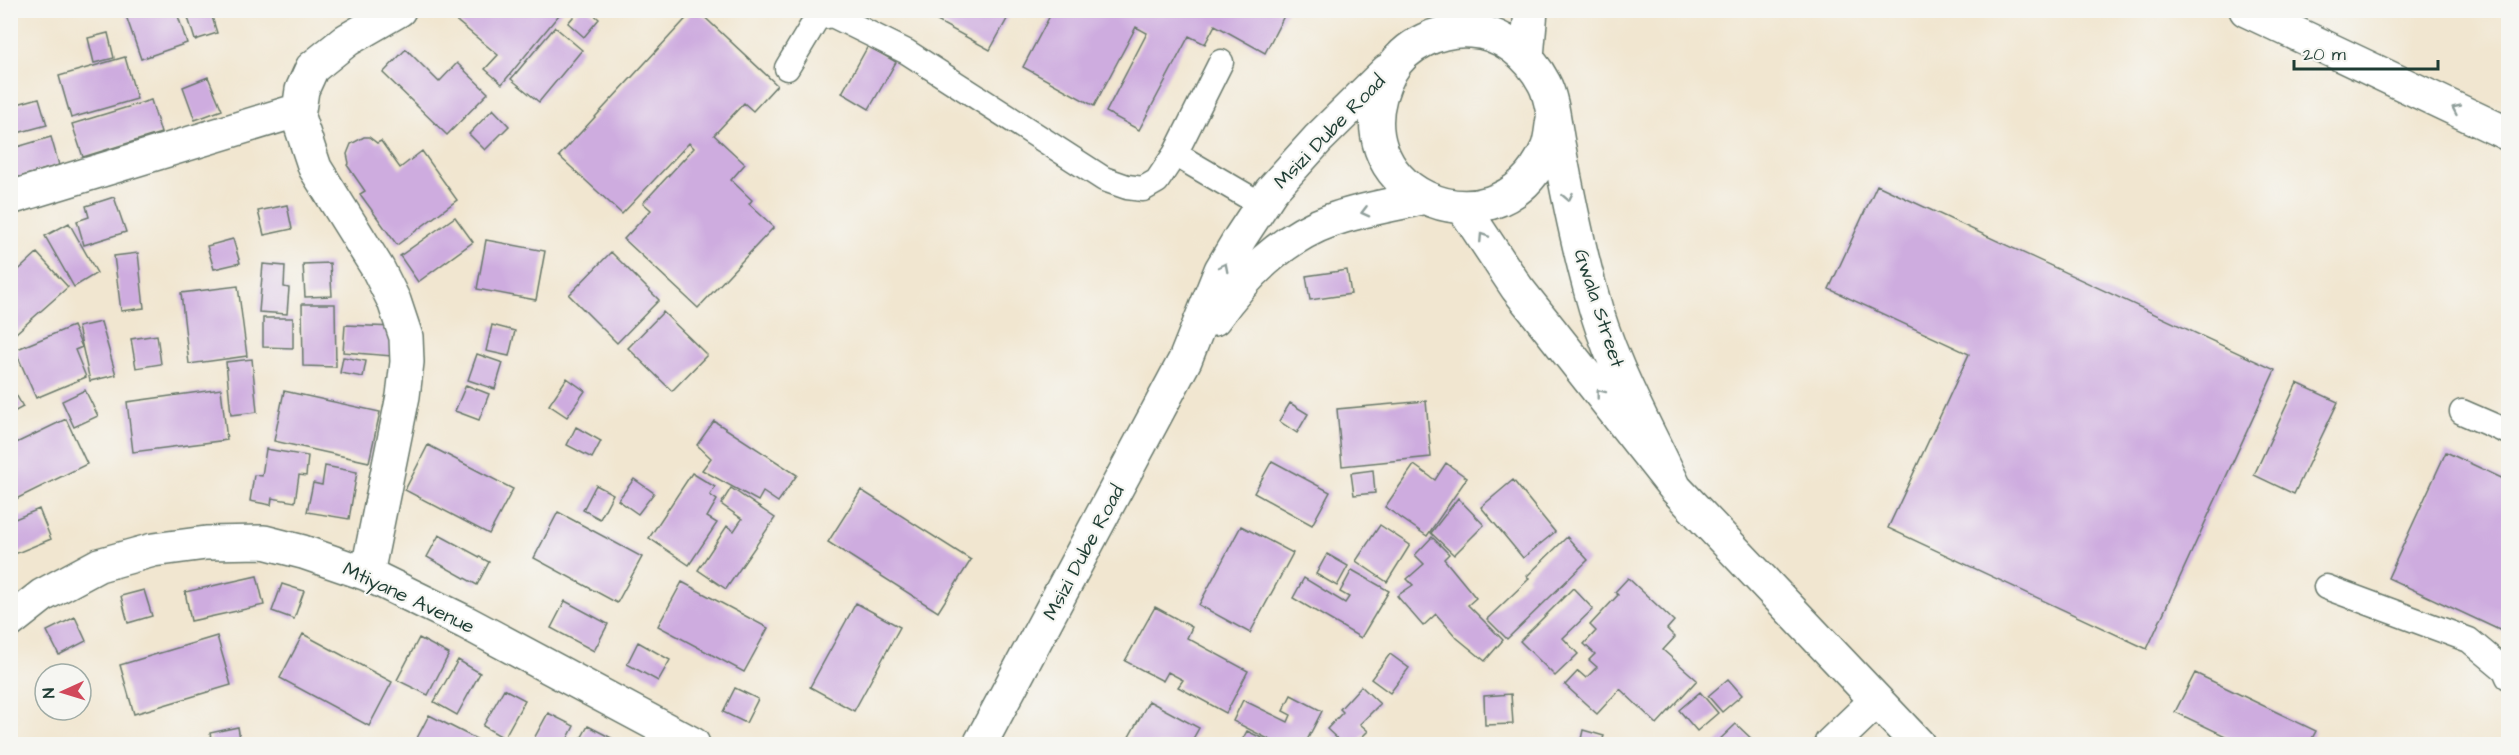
<svg xmlns="http://www.w3.org/2000/svg" width="2519" height="755" font-family="'Architects Daughter',sans-serif">
<style>
.building{fill:#ceacdf}
.lines{fill:none;stroke-linecap:round;stroke-linejoin:round}
.service-casing{stroke:#68786b;stroke-width:27}
.minor-casing{stroke:#68786b;stroke-width:36}
.tertiary-casing{stroke:#68786b;stroke-width:36}
.motorway-casing{stroke:#68786b;stroke-width:36}
.service{stroke:#fff;stroke-width:24}
.minor{stroke:#fff;stroke-width:33}
.tertiary{stroke:#fff;stroke-width:33}
.motorway{stroke:#fff;stroke-width:33}
.oneway{stroke:#8f9e9a}
.labels{text-anchor:middle;stroke-width:4.5;stroke-linejoin:round;paint-order:stroke}
.street-label{font-size:20px;fill:#1f3d34;stroke:#f6f6f2}
</style>
<rect width="100%" height="100%" fill="#f6f6f2"/>
<filter id="ink" filterUnits="userSpaceOnUse"><feTurbulence type="fractalNoise" baseFrequency=".0167" numOctaves="2"/><feDisplacementMap in="SourceGraphic" scale="12" xChannelSelector="R" yChannelSelector="G"/><feConvolveMatrix kernelMatrix="1 2 1 2 8 2 1 2 1" color-interpolation-filters="sRGB"/></filter>
<filter id="wash" filterUnits="userSpaceOnUse"><feTurbulence type="fractalNoise" baseFrequency=".008" numOctaves="4" result="noise"/><feDisplacementMap in="SourceGraphic" scale="24" xChannelSelector="R" yChannelSelector="G"/><feGaussianBlur stdDeviation="1.35" result="paint"/><feColorMatrix in="noise" values="0 0 0 0 0 0 0 0 0 0 0 0 0 0 0 0 0 1.4 0 .05"/><feComposite in="paint" operator="in"/></filter>
<g filter="url(#wash)">
<rect width="100%" height="100%" fill="#f1e6d0"/>
<g id="blocks">
<path class="building" d="M124 10H176L187 43 141 59Z
M210 10 217 33 195 40 186 11Z
M457 10H563L502 84 485 69 498 55 452 17Z
M579 10H589L599 19 584 37 568 23Z
M694 10H697L777 85 753 111 744 103 714 135 745 164 731 180 752 200 749 204 774 227 698 308 624 239 651 210 643 203 694 148 689 143 622 214 559 156Z
M942 10H1012L990 50 937 21Z
M1053 10H1287L1265 53 1215 25 1205 44 1189 36 1139 130 1106 112 1147 33 1136 27 1094 106 1023 67Z
M555 27 582 50 539 102 511 79Z
M108 33 114 58 94 63 88 38Z
M868 46 896 62 869 109 842 93Z
M406 49 439 82 457 63 488 93 447 135 383 73Z
M125 57 137 99 71 118 59 76Z
M208 77 222 110 195 120 183 87Z
M39 98 47 125 10 135V106Z
M151 100 161 133 83 157 72 124Z
M493 109 509 126 485 150 469 134Z
M51 137 59 165 10 180V149Z
M364 137H369L377 143 381 141 400 168 422 151 457 200 397 245 360 194 365 191 347 165 349 163 347 154 351 144Z
M1877 185 2275 370 2147 649 1888 528 1969 354 1829 289Z
M114 197 126 232 84 245 77 221 89 217 86 206Z
M287 205 292 229 264 235 258 211Z
M455 217 473 242 418 282 400 256Z
M69 223 97 273 74 287 45 236Z
M233 239 240 263 214 269 207 246Z
M486 240 545 251 536 300 477 289Z
M611 252 659 300 617 343 569 295Z
M37 253 68 287 16 333 10 328V278Z
M138 253 144 308 121 311 114 256Z
M330 263 332 296 305 297 303 264Z
M263 264 285 266 284 287 289 288 287 314 259 312Z
M1347 270 1351 294 1310 300 1306 276Z
M238 286 247 356 189 364 181 293Z
M302 304H335L336 367 303 366Z
M663 312 707 355 672 391 628 348Z
M263 318H293V348L263 347Z
M101 322 116 375 90 381 78 327Z
M345 325 394 327 392 356 343 352Z
M492 325 515 331 509 356 486 351Z
M73 326 82 347 75 350 86 377 36 398 15 350Z
M157 335 161 364 136 368 131 339Z
M477 354 503 363 495 389 468 380Z
M343 357 366 361 363 377 340 373Z
M252 359 257 412 231 415 226 362Z
M567 378 585 391 567 417 549 405Z
M2297 383 2338 402 2294 494 2254 475Z
M10 384 23 407 10 414Z
M466 385 489 394 479 420 455 411Z
M221 389 227 440 133 452 127 402Z
M85 390 98 416 74 427 62 401Z
M284 391 380 412 369 462 274 441Z
M1426 401 1431 457 1342 466 1337 409Z
M1290 403 1308 414 1297 433 1279 421Z
M66 419 87 464 10 502V446Z
M714 421 797 475 778 502 763 492 758 501 702 470 711 458 697 445Z
M576 427 601 441 592 458 567 445Z
M428 445 513 489 489 534 405 490Z
M266 449 308 456 306 476 299 475 295 502 272 498 271 505 250 501 254 475 262 476Z
M2446 452 2508 481V634L2388 578Z
M1272 461 1330 492 1312 525 1254 493Z
M1446 463 1467 478 1427 536 1385 507 1414 465 1435 480Z
M325 466 357 472 349 519 307 512 313 483 322 485Z
M1373 470 1375 493 1354 495 1351 473Z
M692 473 715 487 710 495 717 500 707 517 717 523 689 565 649 538Z
M634 479 654 493 638 514 618 500Z
M1513 480 1555 532 1523 558 1481 507Z
M596 485 613 494 600 519 583 510Z
M731 488 775 518 726 589 698 570 727 526 734 531 742 519 721 504Z
M861 490 971 560 938 612 828 542Z
M1458 498 1484 525 1454 555 1431 533Z
M39 509 51 539 10 556V521Z
M558 512 642 557 617 603 534 558Z
M1380 525 1410 545 1387 582 1356 561Z
M1241 526 1293 553 1250 633 1199 605Z
M439 535 489 562 477 585 427 557Z
M1432 537 1449 554 1444 559 1476 598 1468 605 1503 640 1485 661 1457 638 1436 614 1423 626 1397 596 1413 585 1407 579 1424 564 1415 555Z
M1567 537 1588 560 1507 639 1487 619 1529 579 1527 576Z
M1327 554 1348 566 1337 586 1316 574Z
M1352 570 1389 591 1361 638 1293 598 1304 578 1345 603 1349 597 1340 592Z
M257 576 264 605 191 621 185 592Z
M1628 578 1674 621 1667 629 1675 637 1663 650 1697 680 1657 724 1620 689 1597 714 1565 685 1578 671 1586 678 1597 667 1589 660 1595 654 1584 644 1596 631 1590 625 1618 595 1615 592Z
M682 582 768 628 744 672 658 626Z
M282 584 304 591 294 619 272 611Z
M1573 588 1593 609 1563 638 1578 654 1555 676 1520 641Z
M144 590 152 616 128 623 121 596Z
M565 601 608 624 594 651 551 628Z
M856 603 900 627 854 711 810 687Z
M1155 607 1192 627 1187 638 1248 671 1226 713 1178 687 1183 680 1168 672 1163 681 1125 661Z
M75 617 86 641 59 655 47 631Z
M303 634 392 682 369 726 280 678Z
M217 636 231 685 134 714 120 665Z
M419 638 449 654 428 695 397 680Z
M638 642 670 660 658 681 627 664Z
M1390 654 1409 668 1390 693 1371 679Z
M458 660 480 673 457 715 434 702Z
M2195 673 2316 731 2309 744H2242L2175 712Z
M1728 679 1742 695 1722 712 1708 696Z
M1361 686 1380 704 1360 724 1368 731 1355 744H1343L1327 729 1343 712 1340 709Z
M735 688 758 699 746 723 723 712Z
M504 689 525 700 504 738 483 726Z
M1700 692 1718 713 1697 731 1679 710Z
M1511 694 1513 724 1485 725 1484 696Z
M1291 695 1322 711 1305 744H1278L1233 721 1243 700 1288 722 1291 715 1283 711Z
M1149 701 1199 728 1190 744H1125Z
M548 713 574 726 565 744H531Z
M429 715 486 744H414Z
M1736 724 1757 744H1715Z
M588 726 623 744H578Z
M238 727 241 744H212L210 733Z
M1583 730 1604 736 1601 744H1580Z
M1247 731 1274 744H1240Z"/>
</g>
</g>
<g filter="url(#ink)">
<use href="#blocks" fill-opacity="0" stroke="#68786b" stroke-width="1.5"/>
<g class="lines">
<defs>
<path id="service" d="M787 68 817 18 832 15 907 52 1104 179 1127 187 1143 189 1157 181 1175 154 1221 62
M1175 154 1262 205
M2462 412 2508 432
M2326 587 2469 640 2505 670 2508 677"/>
<path id="minor" d="M10 198 299 110
M367 574 403 396 407 362 406 337 394 301 378 269 315 168 298 117 302 90 312 68 347 40 399 10
M10 621 43 595 99 565 153 550 206 543 264 542 303 552 367 574 465 622 693 744
M1831 744 1876 701"/>
<path id="tertiary" d="M1527 57 1531 10
M1553 119C1551 129 1551 142 1546 151 1493 264 1329 188 1390 72 1405 44 1440 29 1470 31 1502 32 1530 56 1544 83 1553 99 1555 130 1559 148 1568 196 1578 245 1591 292 1609 361 1645 424 1675 488
M1463 207 1517 288 1675 488 1918 744
M1214 319C1245 276 1281 238 1332 220 1359 210 1393 205 1421 198
M980 744 1185 360 1221 270 1240 238 1271 191 1318 139 1387 71"/>
<path id="motorway" d="M2246 10 2508 134"/>
</defs>
<use href="#service" class="service-casing"/>
<use href="#minor" class="minor-casing"/>
<use href="#tertiary" class="tertiary-casing"/>
<use href="#motorway" class="motorway-casing"/>
<use href="#service" class="service"/>
<use href="#minor" class="minor"/>
<use href="#tertiary" class="tertiary"/>
<use href="#motorway" class="motorway"/>
</g>
<defs><path id="oneway-chevron" d="M-2-3.5L2.5 0L-2 3.5" fill="none" stroke-width="1.6" stroke-linecap="round" stroke-linejoin="round" transform="scale(1.5)"/></defs>
<g class="oneway">
<use href="#oneway-chevron" transform="translate(2456 109) rotate(-155)"/>
<use href="#oneway-chevron" transform="translate(1568 197) rotate(79)"/>
<use href="#oneway-chevron" transform="translate(1365 212) rotate(166)"/>
<use href="#oneway-chevron" transform="translate(1483 237) rotate(-123)"/>
<use href="#oneway-chevron" transform="translate(1224 267) rotate(-63)"/>
<use href="#oneway-chevron" transform="translate(1600 393) rotate(-128)"/>
</g>
</g>
<g class="labels">
<g class="street-label">
<text transform="translate(1329 131) rotate(-46)" y="7">Msizi Dube Road</text>
<text transform="translate(1600 308) rotate(72)" y="7">Gwala Street</text>
<text transform="translate(1083 552) rotate(-62)" y="7">Msizi Dube Road</text>
<text transform="translate(409 597) rotate(25)" y="7">Mtiyane Avenue</text>
</g>
</g>
<rect width="2519" height="755" fill="none" stroke="#f6f6f2" stroke-width="36"/>
<g transform="translate(63 692) rotate(266)"><circle r="28" fill="#f6f6f2" stroke="#a0aca6" stroke-width="1.5"/>
<path d="M0-4.5L10 22L0 15L-10 22Z" fill="#d1495b"/>
<text y="-9" font-size="16" font-weight="bold" text-anchor="middle" fill="#1f3d34">N</text>
</g>
<path d="M2294 60v9h144v-9" fill="none" stroke="#1f3d34" stroke-width="3"/>
<text x="2303" y="60" font-size="18" fill="#1f3d34" stroke="#f6f6f2" stroke-width="4.5" paint-order="stroke">20 m</text>
</svg>
